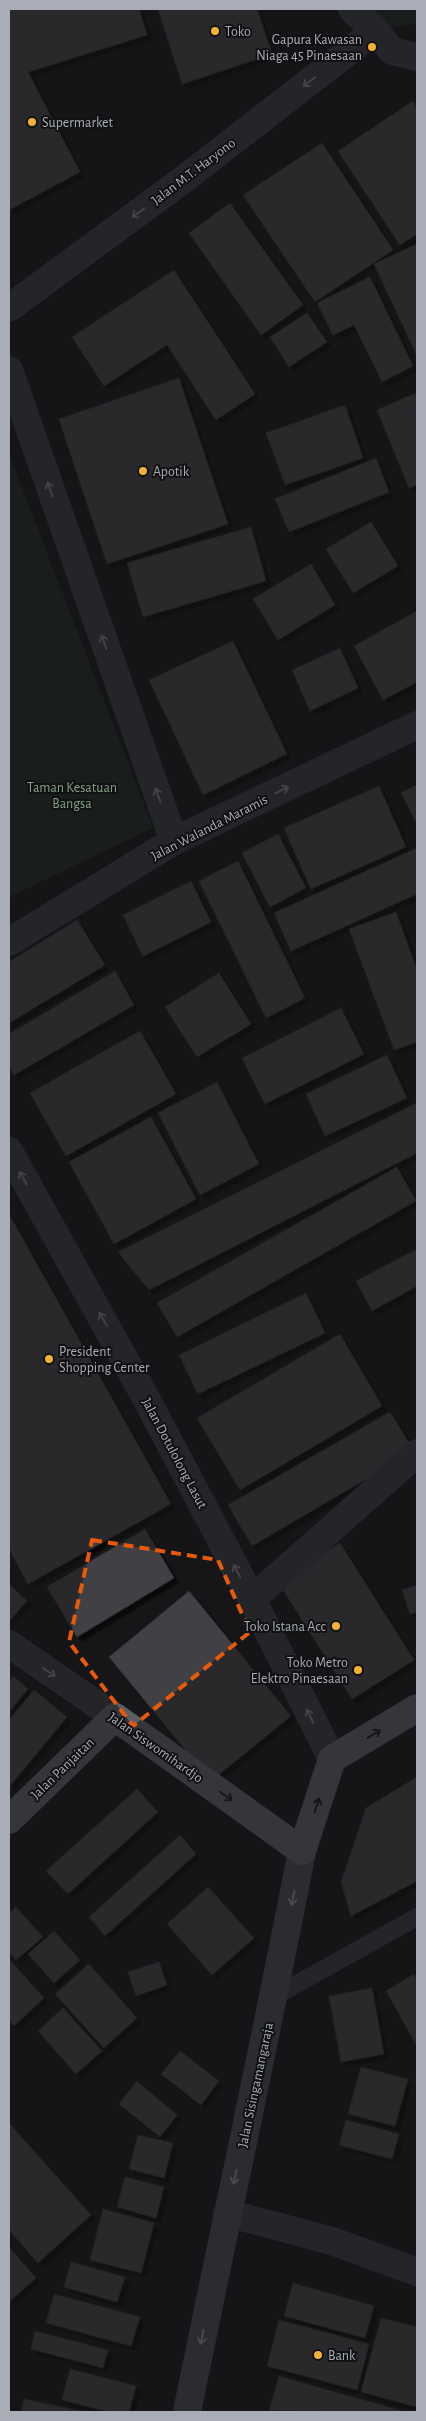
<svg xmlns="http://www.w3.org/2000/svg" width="426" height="2421" font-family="'Alegreya Sans',sans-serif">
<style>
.green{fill:#1e261f}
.building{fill:#404145;stroke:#303034;filter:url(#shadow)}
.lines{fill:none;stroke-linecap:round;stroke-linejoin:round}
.service{stroke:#37383d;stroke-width:18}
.minor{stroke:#37383d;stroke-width:28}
.tertiary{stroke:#37383d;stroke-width:28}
.secondary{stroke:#45474d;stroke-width:28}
.trunk{stroke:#5b5e65;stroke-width:28}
.oneway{stroke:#757881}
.oneway2{stroke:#18191b}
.oneway3{stroke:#858993}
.marked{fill:none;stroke:#e8590c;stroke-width:4;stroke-dasharray:10 6;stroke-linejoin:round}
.poi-dot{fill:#f2b134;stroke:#111113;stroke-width:2}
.labels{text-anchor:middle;stroke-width:4;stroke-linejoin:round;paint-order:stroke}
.poi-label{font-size:14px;fill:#a8adb8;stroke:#111113;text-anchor:start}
.street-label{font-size:14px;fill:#a8adb8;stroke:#111113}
.park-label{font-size:14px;fill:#7fa381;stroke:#111113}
</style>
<defs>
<filter id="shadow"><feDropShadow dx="4.5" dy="4.5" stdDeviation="1" flood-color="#0009"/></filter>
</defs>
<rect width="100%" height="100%" fill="#161618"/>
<path class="green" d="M371 9H417V23L375 31Z
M9 454 153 828 9 897Z"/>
<path class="building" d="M9 9H139L147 35 28 72 80 172 9 210Z
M158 9H257L272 54 182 84Z
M413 101 417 109V234L400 245 338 151Z
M322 143 393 250 315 302 243 195Z
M230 203 303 305 261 335 189 233Z
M417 244V356L374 264Z
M174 270 255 394 216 420 167 345 104 386 72 337Z
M370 277 413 366 382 382 354 325 333 335 317 303Z
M307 313 327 342 289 367 270 337Z
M179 378 228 524 107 564 59 419Z
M416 393 417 485 409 488 377 410Z
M345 405 363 458 285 485 266 433Z
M376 458 389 492 289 532 275 499Z
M371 522 398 566 353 593 326 549Z
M251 527 266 581 143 617 127 563Z
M311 564 335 605 278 640 253 599Z
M417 611V682L383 700 354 646Z
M233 641 287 754 203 795 149 680Z
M340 648 358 688 310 711 292 670Z
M417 785V824L401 793Z
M379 786 406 847 311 889 284 828Z
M278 834 306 888 270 907 242 853Z
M417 848V894L291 951 274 913Z
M238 861 305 998 266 1018 199 881Z
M191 881 211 922 143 956 123 915Z
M396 912 417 970V1042L394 1050 349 929Z
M77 920 105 965 9 1023V962Z
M115 971 134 1005 14 1075 9 1067V1034Z
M219 973 251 1024 197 1057 165 1007Z
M341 1008 364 1054 265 1104 242 1058Z
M140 1031 176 1094 66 1156 30 1093Z
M387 1055 407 1098 325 1136 306 1094Z
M217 1082 259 1164 200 1195 158 1113Z
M417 1103V1153L149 1290 118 1252Z
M151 1117 196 1199 114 1244 69 1162Z
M397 1167 416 1201 177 1337 157 1303Z
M9 1214 171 1504 28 1584 9 1549Z
M417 1249V1286L372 1311 356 1281Z
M306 1293 325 1333 198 1394 179 1355Z
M340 1334 382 1406 240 1490 197 1418Z
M390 1412 414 1451 252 1546 228 1505Z
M145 1529 174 1578 77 1637 47 1587Z
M340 1543 414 1660 352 1699 278 1582Z
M9 1584 27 1601 9 1621Z
M417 1585V1612L410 1614 402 1590Z
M189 1591 291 1716 211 1781 109 1657Z
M13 1676 28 1689 9 1712V1681Z
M34 1690 67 1717 9 1787V1720Z
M417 1777V1881L351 1916 341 1882 366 1808Z
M137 1789 158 1812 68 1894 46 1871Z
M180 1835 196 1854 105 1936 89 1917Z
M208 1887 254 1938 212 1975 167 1924Z
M16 1907 43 1937 16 1960 9 1952V1913Z
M54 1931 80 1960 54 1983 28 1954Z
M9 1959 44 1998 14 2026 9 2020Z
M159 1962 167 1985 136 1996 128 1972Z
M89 1964 137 2018 104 2048 55 1994Z
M414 1974 417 1979V2046L386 1991Z
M372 1988 384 2054 341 2062 329 1996Z
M63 2008 102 2051 76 2074 38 2031Z
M180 2051 219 2081 201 2105 161 2074Z
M361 2067 408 2079 395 2126 348 2114Z
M137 2081 177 2115 160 2137 119 2104Z
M346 2120 399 2134 392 2159 339 2145Z
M9 2123 91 2215 38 2263 9 2230Z
M138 2135 173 2143 164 2178 129 2169Z
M125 2177 164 2187 156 2218 117 2207Z
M103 2209 154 2223 141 2273 90 2260Z
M9 2247 36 2278 9 2302Z
M71 2262 125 2277 117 2302 64 2287Z
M293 2283 374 2306 365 2338 284 2316Z
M54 2294 140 2317 131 2346 46 2323Z
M381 2318 417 2327V2407L361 2392Z
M279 2320 369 2344 357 2390 267 2366Z
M35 2331 108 2350 103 2368 31 2349Z
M70 2369 136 2386 129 2412H110L62 2400Z
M279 2376 406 2412 269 2411Z
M24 2399 85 2412H21Z"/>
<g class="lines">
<path class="service" d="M275 1996 417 1917"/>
<path class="minor" d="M352 9 375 31 392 51 417 57
M9 308 184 179 375 31
M9 370 174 841
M252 1599 417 1453
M9 1644 115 1717
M227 2213 332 2241 417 2272"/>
<path class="tertiary" d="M9 942 174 841 417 725
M9 1151 147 1400 252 1599 332 1759"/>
<path class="secondary" d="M187 2412C225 2225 266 2038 302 1851"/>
<path class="trunk" d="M9 1820 115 1717 302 1851 332 1759 417 1708"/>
</g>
<defs><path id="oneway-shaft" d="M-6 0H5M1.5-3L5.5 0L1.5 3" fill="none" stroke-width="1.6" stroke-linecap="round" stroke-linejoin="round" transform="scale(1.25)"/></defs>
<g class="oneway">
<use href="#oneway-shaft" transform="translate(309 82) rotate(142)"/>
<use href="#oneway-shaft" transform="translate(138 213) rotate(144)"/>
<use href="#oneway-shaft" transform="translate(50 489) rotate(-109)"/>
<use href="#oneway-shaft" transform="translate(104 642) rotate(-109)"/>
<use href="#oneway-shaft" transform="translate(282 790) rotate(-26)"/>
<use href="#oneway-shaft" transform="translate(158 795) rotate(-109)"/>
<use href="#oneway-shaft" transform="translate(23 1178) rotate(-119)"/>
<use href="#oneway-shaft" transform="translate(103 1319) rotate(-119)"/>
<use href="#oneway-shaft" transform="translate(237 1571) rotate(-118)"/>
<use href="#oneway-shaft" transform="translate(49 1672) rotate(34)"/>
<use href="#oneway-shaft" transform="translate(310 1716) rotate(-117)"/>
</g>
<g class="oneway2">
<use href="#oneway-shaft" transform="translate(374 1734) rotate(-31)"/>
<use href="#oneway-shaft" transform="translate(226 1796) rotate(35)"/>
<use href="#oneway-shaft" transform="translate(317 1805) rotate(-72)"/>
</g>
<g class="oneway3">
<use href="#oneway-shaft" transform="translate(293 1898) rotate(101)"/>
<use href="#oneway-shaft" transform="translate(235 2177) rotate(102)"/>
<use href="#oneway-shaft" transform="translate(202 2337) rotate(101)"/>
</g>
<path d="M0 0H426V2421H0ZM92 1540 218 1560 250 1632 133 1726 69 1642Z" fill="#161618" fill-opacity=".55" fill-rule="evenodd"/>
<path class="marked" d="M92 1540 218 1560 250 1632 133 1726 69 1642Z"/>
<g class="poi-dot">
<circle cx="215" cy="31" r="5"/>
<circle cx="372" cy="47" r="5"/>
<circle cx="32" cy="122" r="5"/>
<circle cx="143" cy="471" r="5"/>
<circle cx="49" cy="1359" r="5"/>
<circle cx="336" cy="1626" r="5"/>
<circle cx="358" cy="1670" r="5"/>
<circle cx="318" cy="2355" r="5"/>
</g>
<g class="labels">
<g class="poi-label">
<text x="225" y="36">Toko</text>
<text x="362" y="44" text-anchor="end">Gapura Kawasan<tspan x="362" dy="16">Niaga 45 Pinaesaan</tspan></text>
<text x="42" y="127">Supermarket</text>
<text x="153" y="476">Apotik</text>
<text x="59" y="1356">President<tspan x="59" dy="16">Shopping Center</tspan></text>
<text x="326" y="1631" text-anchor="end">Toko Istana Acc</text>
<text x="348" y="1667" text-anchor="end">Toko Metro<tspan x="348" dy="16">Elektro Pinaesaan</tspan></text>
<text x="328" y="2360">Bank</text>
</g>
<g class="street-label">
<text transform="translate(193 171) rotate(-37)" y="5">Jalan M.T. Haryono</text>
<text transform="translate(209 827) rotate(-27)" y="5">Jalan Walanda Maramis</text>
<text transform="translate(175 1453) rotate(62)" y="5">Jalan Dotulolong Lasut</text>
<text transform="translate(156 1747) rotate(35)" y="5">Jalan Siswomihardjo</text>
<text transform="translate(62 1768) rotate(-44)" y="5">Jalan Panjaitan</text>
<text transform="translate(255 2085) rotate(-78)" y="5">Jalan Sisingamangaraja</text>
</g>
<g class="park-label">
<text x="72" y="792">Taman Kesatuan<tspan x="72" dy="16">Bangsa</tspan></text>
</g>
</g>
<rect width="426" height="2421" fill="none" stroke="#a8adb8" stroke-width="20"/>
</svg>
